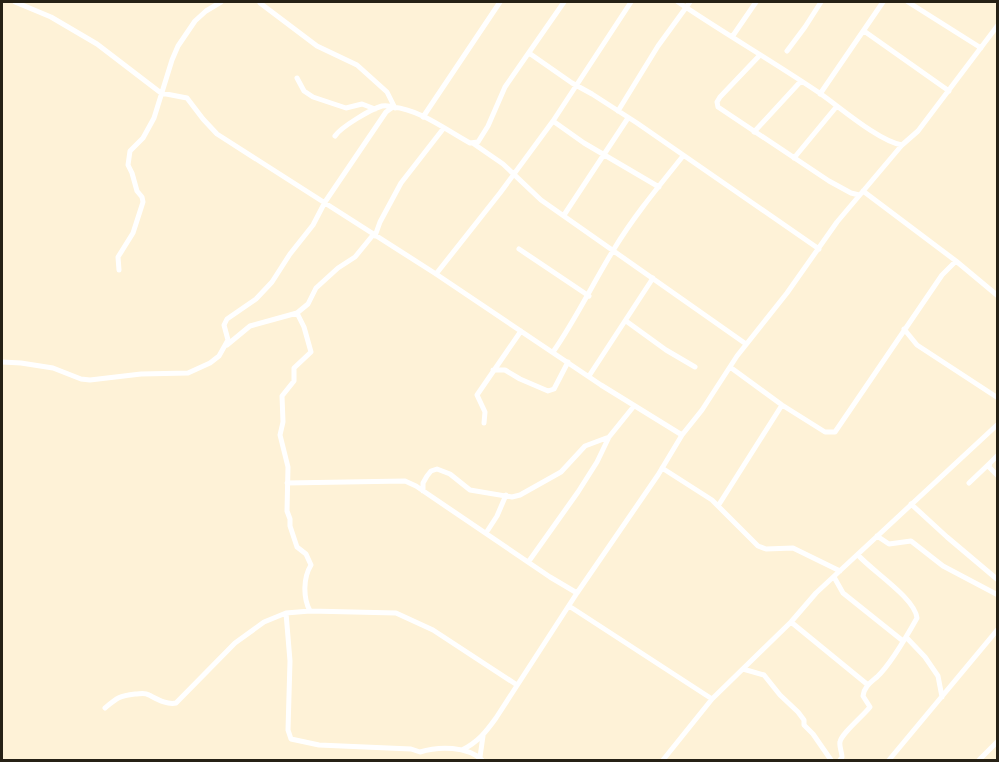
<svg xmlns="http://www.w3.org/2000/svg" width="999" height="762" font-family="'DejaVu Sans',sans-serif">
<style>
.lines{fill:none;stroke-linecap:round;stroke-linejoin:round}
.minor{stroke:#fff;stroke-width:5}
</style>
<rect width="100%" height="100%" fill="#fef2d7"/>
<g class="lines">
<path class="minor" d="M15 2 51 17 97 44 161 93 187 98 203 119 217 134 436 274 601 385 682 435
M678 2C725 34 774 62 821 94 842 109 879 141 902 145L918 131 998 25
M908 2 981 48
M260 3 317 46 357 65 387 92 395 108
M864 31 949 91
M732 37 756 2
M787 51 805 27 821 2
M529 53 572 83 592 94 637 123 819 249
M760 55 720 97 717 102 718 107 829 181 851 193 859 195
M297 78 304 91 313 97 346 108 362 104 375 109
M820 94 883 2
M618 111 658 46 690 2
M423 117 500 2
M553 121 584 143 659 187
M754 132 801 81
M335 136C341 127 371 109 382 106 387 105 388 106 393 107
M474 144 503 164 541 200 746 344
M794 158 837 106
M863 191 956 261 998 296
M564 215 628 118
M375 236 380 222 401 183 443 129
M519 249 589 296
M119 270 118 257 133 233 143 202 142 197 137 191 132 173 128 165 130 151 143 138 154 118 172 60 178 46 195 21 206 11 221 2
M436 274 500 193 553 121 631 2
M297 313 304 327 311 352 294 368V381L282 396 283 422 280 435 288 467 287 511 290 519V526L297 547 306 554 311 565C303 578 303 598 310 611
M626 321 666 350 695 367
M904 329 917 345 998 398
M227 345 250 326 297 313 308 304 316 288 338 268 355 257 373 235
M553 352C576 319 593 283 614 249 634 216 659 186 683 156
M2 362 21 363 53 368 81 379 90 380 141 374 188 373 210 363 219 356 228 340 224 325 227 319 256 299 272 282 290 254 313 225 325 202 386 112 393 107C421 110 446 130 470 143L478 142 488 126 505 87 564 2
M730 367 782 405 825 432H835L942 275 956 261
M493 370H505L520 379 548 391 554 389 568 362
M589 376 653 278
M484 423 485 412 477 395 521 331
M998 455 990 463 989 467 998 476
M662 468 712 500 758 546 766 549 793 548 840 571
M287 483 405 481 416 486 550 577 577 593
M969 483 990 463
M423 491V483L427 476 431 471 437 469 450 474 470 490 512 497 520 495 561 472 585 446 609 437
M911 504 947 537 998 580
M718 506 782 405
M486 533 497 516 506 495
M877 536 889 544 911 541 943 566 998 595
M529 561 578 492 597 462 609 437 634 406
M834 577 843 593 903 641
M569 606 712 699
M286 613 290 661 288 730 291 739 319 745 411 749 420 752C439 746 467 746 482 760
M791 622 868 685
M906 637 925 657 938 676 942 697
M743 669 764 675 780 695 798 712 804 720V725L813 734 831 760
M105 708C117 698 119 696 135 694 140 694 144 692 149 695 157 699 167 705 176 703L235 643 264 622 286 613 310 611 396 613 433 630 517 685
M462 750C478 742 486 732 496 718L577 593 658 475 682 435 702 410 737 356 787 293 837 222 902 145
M480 757 483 736
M663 760 712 699 791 622 816 593 998 424
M840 760 842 757C842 752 839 747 840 742 841 734 863 716 870 707L863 696C864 687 870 683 877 677 890 665 908 634 917 618 915 598 872 571 858 555
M889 760 998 629
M979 760 998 741"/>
</g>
<rect width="999" height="762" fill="none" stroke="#262115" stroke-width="6"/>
</svg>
